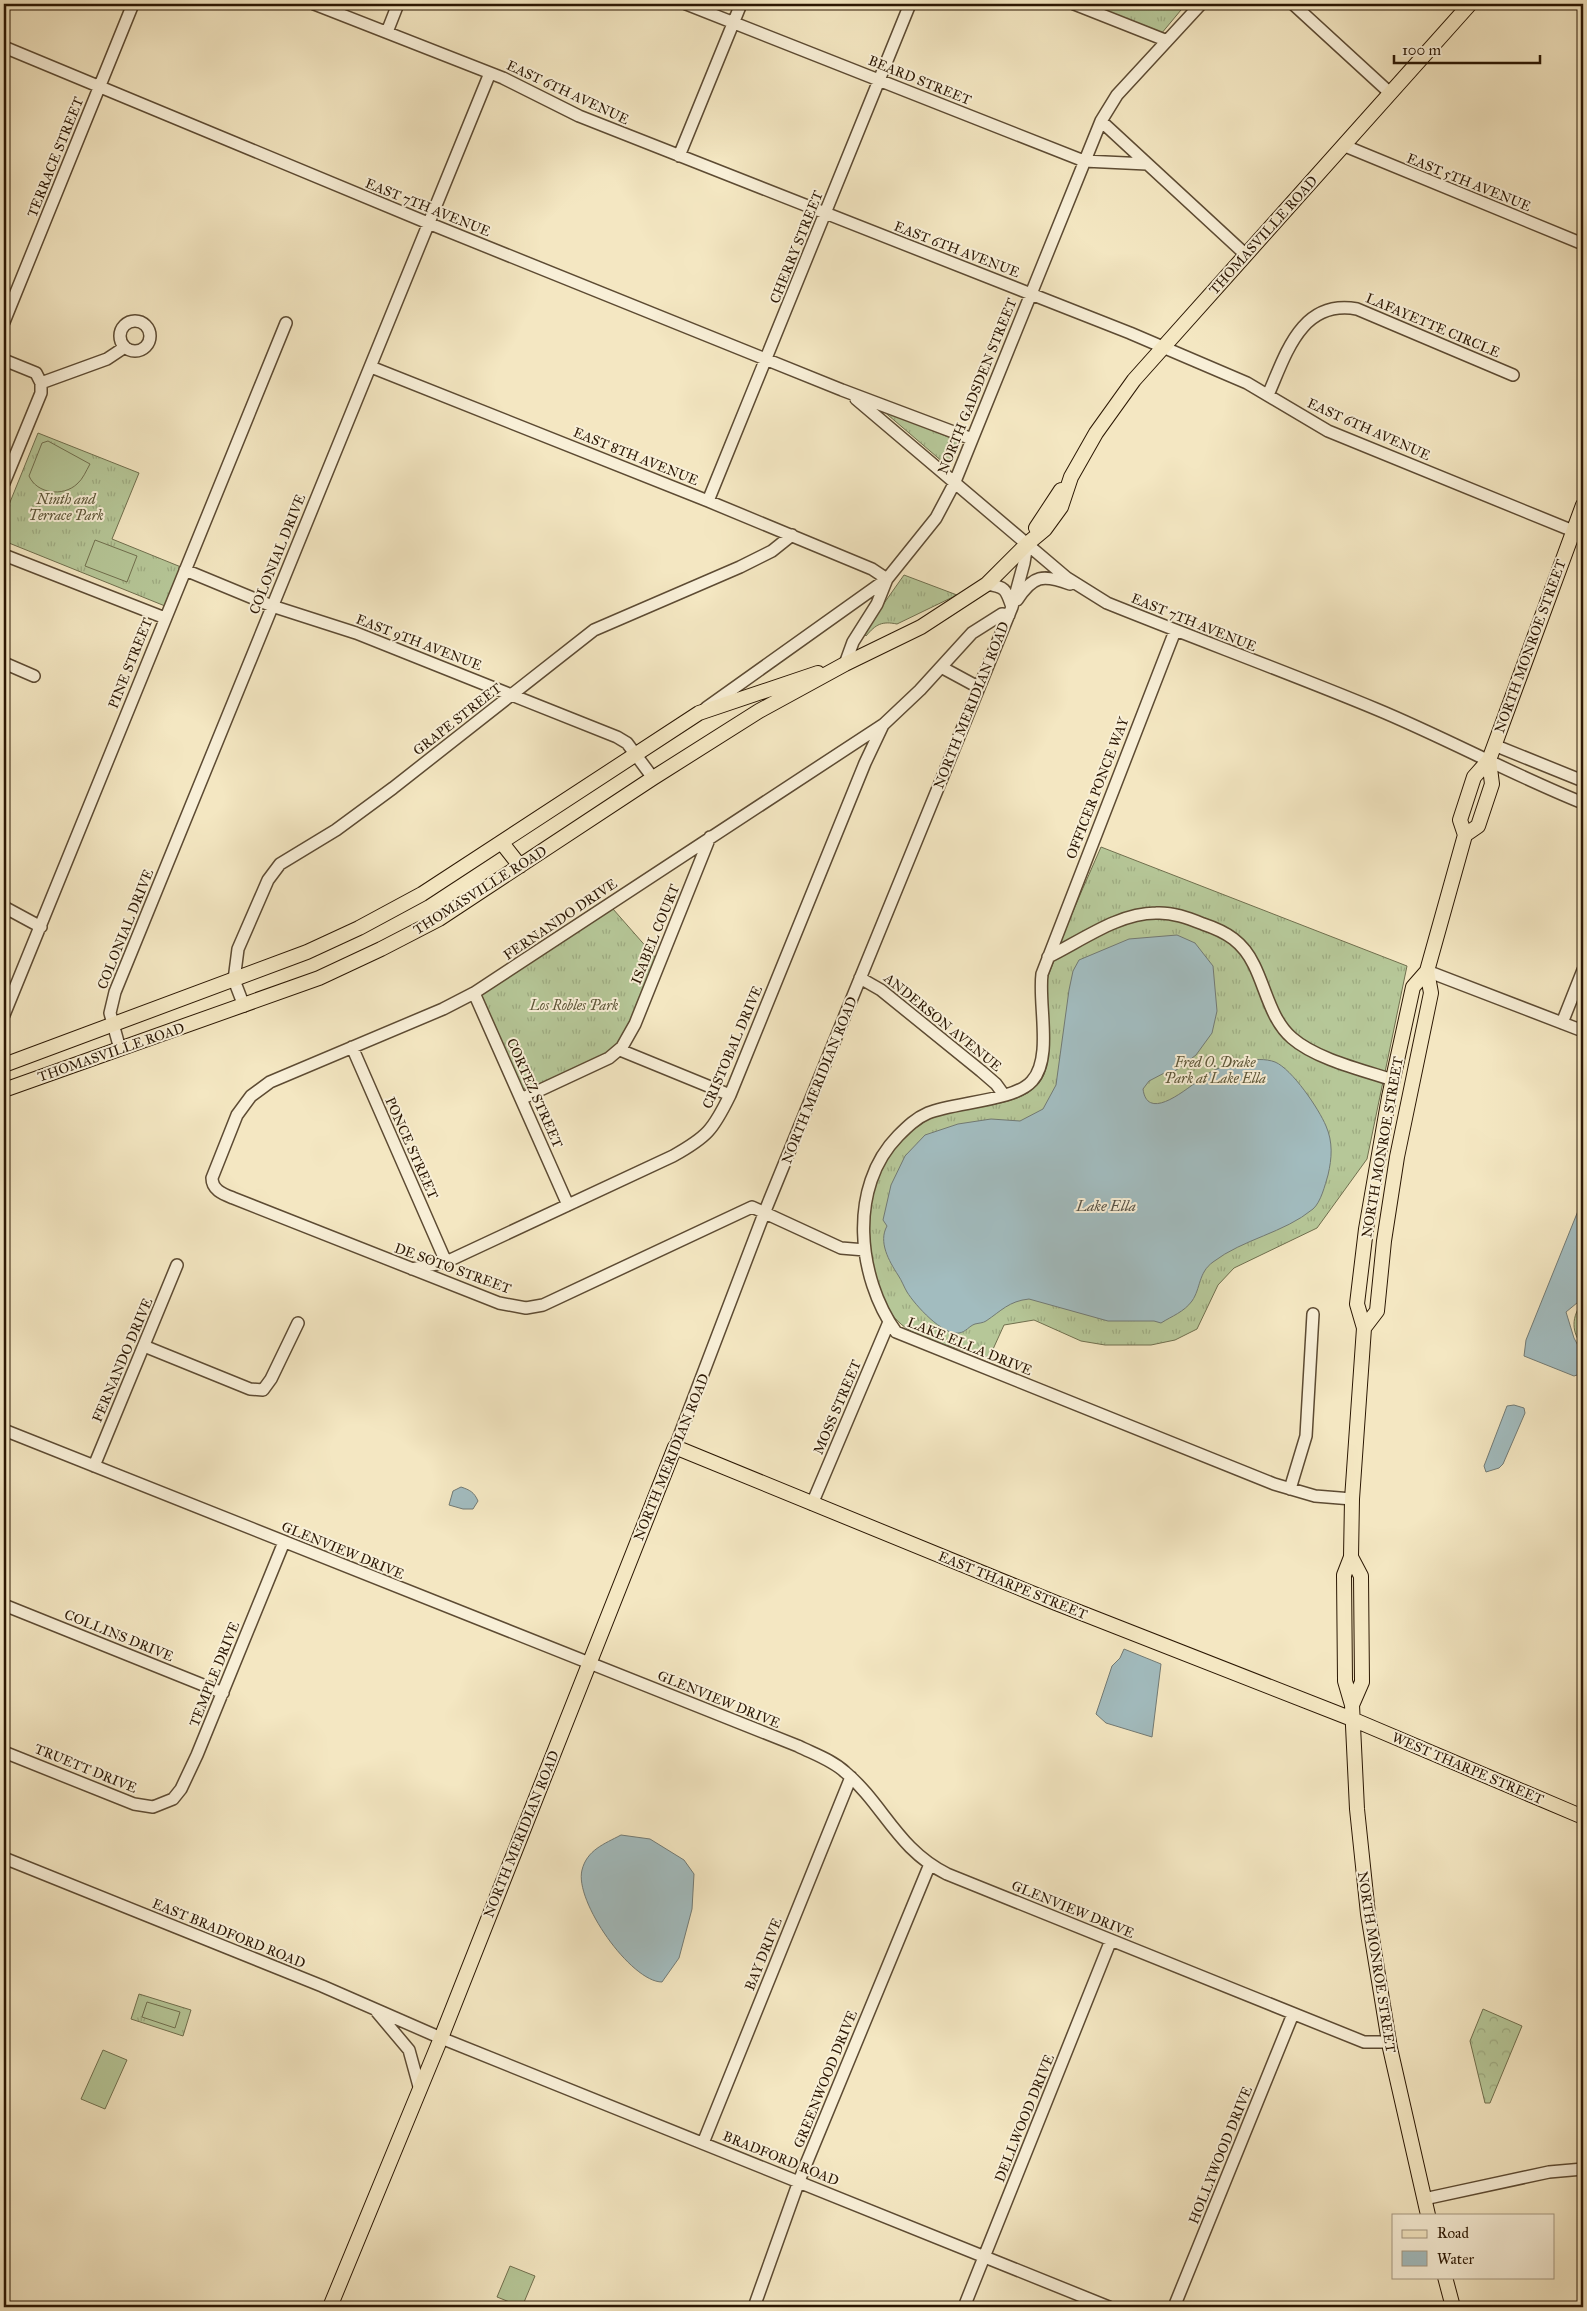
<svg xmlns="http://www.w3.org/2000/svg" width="1587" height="2311" font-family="'IM FELL Great Primer',serif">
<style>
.grass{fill:url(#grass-tufts);stroke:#706f4e}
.forest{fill:url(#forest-crowns);stroke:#706f4e}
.pitch{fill:#b6c798;stroke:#706f4e}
.water{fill:#a2bcbf;stroke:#727a74}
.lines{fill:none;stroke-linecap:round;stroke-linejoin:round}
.minor-casing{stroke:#5d4b33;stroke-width:14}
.major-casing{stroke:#2b1703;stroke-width:16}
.minor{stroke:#f8efd7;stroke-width:11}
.major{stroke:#f4e7c2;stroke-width:14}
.labels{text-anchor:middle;stroke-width:4;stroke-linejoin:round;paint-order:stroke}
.street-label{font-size:14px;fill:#2b1703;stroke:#f8efd7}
.park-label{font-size:14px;font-style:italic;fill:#5c5537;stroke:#f8efd7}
.water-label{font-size:15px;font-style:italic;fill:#555145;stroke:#f8efd7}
</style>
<defs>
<pattern id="grass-tufts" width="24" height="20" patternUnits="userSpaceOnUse" patternTransform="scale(1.25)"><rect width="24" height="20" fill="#b6c798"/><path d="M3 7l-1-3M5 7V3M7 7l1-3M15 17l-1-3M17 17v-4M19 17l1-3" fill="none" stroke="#9daa81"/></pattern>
<pattern id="forest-crowns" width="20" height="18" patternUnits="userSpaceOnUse" patternTransform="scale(1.25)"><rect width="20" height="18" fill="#b6c798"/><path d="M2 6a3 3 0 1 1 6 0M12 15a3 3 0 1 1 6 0" fill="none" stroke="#9daa81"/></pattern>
</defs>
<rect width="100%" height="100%" fill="#f4e7c2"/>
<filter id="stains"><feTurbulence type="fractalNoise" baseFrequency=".004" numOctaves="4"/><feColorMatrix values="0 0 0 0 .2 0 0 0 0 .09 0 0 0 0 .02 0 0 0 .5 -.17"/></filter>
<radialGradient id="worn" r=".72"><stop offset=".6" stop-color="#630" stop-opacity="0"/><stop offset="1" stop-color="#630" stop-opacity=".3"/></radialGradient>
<path class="grass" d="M1088 4H1186L1161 34Z
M881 409 953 439 957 443 949 461 944 463Z
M38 433 139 473 112 539 181 567 165 606 4 541V517Z
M904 575 957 595 897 624C882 621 876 624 866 636L863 633Z
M1101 847 1407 966 1367 1159 1317 1228 1234 1268 1218 1285 1197 1329 1175 1340 1151 1345H1105L1081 1341 1034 1320 1004 1325 989 1358C917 1335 884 1339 871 1254 864 1205 876 1151 920 1125 926 1121 933 1115 940 1113 971 1104 1022 1109 1041 1080 1055 1058 1046 1013 1046 987 1046 978 1052 967 1055 958 1068 920 1085 884 1101 847Z
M613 909 656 958 627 1032 614 1050 530 1090 521 1088 480 994Z
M139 1994 191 2010 183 2036 131 2019Z"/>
<path class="forest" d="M1583 1302V1346C1571 1333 1571 1316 1583 1302Z
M1483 2009 1522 2026 1490 2103H1485L1470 2041Z"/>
<path class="pitch" d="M48 441 90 464C86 471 83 479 77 484 63 497 37 494 29 476L42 443Z
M95 540 137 556 127 582 85 566Z
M147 2002 180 2012 175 2028 142 2017Z
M103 2050 127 2060 105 2109 81 2099Z
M510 2266 535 2276 522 2307 497 2297Z"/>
<path class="water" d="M1177 935 1195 943 1213 966 1217 1011 1212 1033 1196 1055 1175 1071H1168L1149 1081 1143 1089C1148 1127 1196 1080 1209 1073 1224 1064 1257 1055 1275 1062 1292 1069 1319 1109 1326 1126 1333 1142 1332 1158 1328 1175 1325 1185 1321 1202 1313 1209 1284 1233 1243 1239 1213 1262 1198 1273 1201 1288 1192 1301 1184 1312 1172 1316 1161 1323L1154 1321H1108L1029 1299C1009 1301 1001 1311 986 1321 983 1323 979 1323 975 1324 969 1326 966 1332 959 1333 943 1336 915 1305 907 1292 904 1287 902 1281 898 1275 889 1261 878 1242 887 1226L883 1220 891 1185 905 1156 925 1135 958 1124 991 1119 1020 1121 1043 1109 1056 1085 1069 990 1073 971 1079 960 1129 939Z
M1582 1201 1583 1298 1566 1312 1574 1338 1583 1355V1373L1574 1376 1524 1356 1526 1340Z
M1514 1405 1524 1408 1525 1413 1503 1464 1499 1468 1486 1472 1484 1466 1507 1406Z
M461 1487C470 1490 474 1492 478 1501L473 1509H463L449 1505 453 1491Z
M1124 1649 1161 1664 1152 1737 1106 1723 1096 1714 1112 1666 1120 1658Z
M621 1835 650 1839 684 1860 694 1874 692 1909 679 1958 662 1982C631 1982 574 1901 582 1870 587 1850 604 1844 621 1835Z"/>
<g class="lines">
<defs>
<path id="minor" d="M314 4 503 78 579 116 1130 333 1247 383 1328 431 1583 535
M686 4 1084 161 1147 164
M1074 4 1165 40
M1293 4 1390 93
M387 32 398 4
M4 47 428 223 842 390 972 439
M1101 121 1245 254
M1345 146 1583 244
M679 156 741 4
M120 336a15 15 0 1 1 30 0a15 15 0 1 1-30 0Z
M4 322 133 4
M4 360 36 373 41 383V393L4 483
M371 367 708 501 872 569 887 579 877 604 853 642 845 664
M41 383 107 359 125 347
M1268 395C1286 354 1301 299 1357 309L1513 375
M856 399 1067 578 1107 603C1196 639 1287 672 1376 709 1446 738 1513 775 1583 803
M708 501 910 4
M4 555 165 618
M185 570 272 606 356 633 617 737 627 743 653 778
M987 584C1006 587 1006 590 1012 607
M1017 600C1033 575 1043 574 1070 584
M1175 631 1042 974C1038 1004 1053 1058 1032 1081 1015 1101 955 1102 928 1113 916 1118 907 1127 898 1136 848 1187 857 1277 896 1332L1274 1484 1315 1496 1352 1499
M4 663 34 676
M941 667 978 687
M706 708 887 579 936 518 954 484 1101 121 1117 95 1201 4
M1494 745 1583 781
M4 907 41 927
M1048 957C1081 941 1118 913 1156 913 1172 912 1188 918 1203 924 1227 932 1243 942 1254 965 1266 989 1271 1020 1292 1038 1316 1059 1362 1070 1393 1080
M1427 971 1583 1031
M860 978 881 990 981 1071 996 1084 1004 1095
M474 993 568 1205
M244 1006 234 980 238 949 268 880 280 864 336 830 393 788 594 630 740 567 772 551 792 535
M4 1015 286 323
M1562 1023 1583 970
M352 1047 446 1262
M120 1049 110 1013 115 992 490 73
M620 1050 730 1095
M521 1099 609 1058 622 1047 635 1024 710 837
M865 1250 841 1248 752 1207 543 1305 526 1308 499 1303 233 1198C223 1194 212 1190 212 1178L237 1115 251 1096 270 1082 443 1009 474 993 884 724 920 690 972 633 1002 614 1009 615
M412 1269 446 1262 673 1156C707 1137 713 1130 730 1095L865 763 883 725
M144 1346 250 1389 263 1390 271 1379 298 1323
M4 1430 798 1746C814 1754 832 1760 845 1772 884 1805 897 1849 947 1874L1364 2042H1389
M675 1447 765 1211 1012 607 1024 563 1027 544
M94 1466 177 1265
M1290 1489 1306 1436 1313 1314
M812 1504 889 1322
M4 1605 223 1693
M4 1752 134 1804 153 1807 173 1799 181 1789 197 1755 284 1542
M4 1858 322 1986 441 2038 1109 2307
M377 2012 409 2050 420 2090
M703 2143 851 1777
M1424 2199 1549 2172 1583 2169
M754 2307 799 2181 930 1864
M964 2307 1111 1940
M1174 2307 1293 2014"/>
<path id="major" d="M1036 528 1061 490
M1465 835 1478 826 1492 784 1489 760
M502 843 520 866
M1427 971 1413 987 1389 1097 1366 1229 1357 1304 1364 1328 1352 1499 1351 1557 1344 1575 1345 1681 1352 1705 1357 1809 1368 1914 1390 2048 1428 2215
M4 1065 307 952 359 928 422 894 699 713 818 673
M4 1090 319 978 381 949 439 919 653 778 759 711 845 664 921 627 987 584 1027 544 1045 529 1061 507 1071 477 1096 433 1134 380 1470 4
M1364 1328 1377 1311 1384 1241 1397 1157 1431 993 1427 971 1465 835 1460 820 1474 777 1489 760 1583 505
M1351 1557 1361 1576 1362 1682 1352 1705
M1445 2277 1453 2307
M330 2307 441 2038 675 1447 1056 1603 1352 1719 1583 1817"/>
</defs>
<use href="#minor" class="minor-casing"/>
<use href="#major" class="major-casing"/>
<use href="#minor" class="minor"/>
<use href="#major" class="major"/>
</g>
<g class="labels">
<g class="street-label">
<text transform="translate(920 80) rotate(22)" y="5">BEARD STREET</text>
<text transform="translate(568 92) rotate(25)" y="5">EAST 6TH AVENUE</text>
<text transform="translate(55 157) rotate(-68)" y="5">TERRACE STREET</text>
<text transform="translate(1469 182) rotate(22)" y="5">EAST 5TH AVENUE</text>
<text transform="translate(428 207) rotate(22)" y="5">EAST 7TH AVENUE</text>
<text transform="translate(1263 235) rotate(-48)" y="5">THOMASVILLE ROAD</text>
<text transform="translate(796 247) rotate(-68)" y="5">CHERRY STREET</text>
<text transform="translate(957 249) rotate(21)" y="5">EAST 6TH AVENUE</text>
<text transform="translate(1433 325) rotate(23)" y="5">LAFAYETTE CIRCLE</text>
<text transform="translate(977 386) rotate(-68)" y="5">NORTH GADSDEN STREET</text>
<text transform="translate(1369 429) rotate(24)" y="5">EAST 6TH AVENUE</text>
<text transform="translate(636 456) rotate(22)" y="5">EAST 8TH AVENUE</text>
<text transform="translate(277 554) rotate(-68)" y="5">COLONIAL DRIVE</text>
<text transform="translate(1194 622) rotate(22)" y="5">EAST 7TH AVENUE</text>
<text transform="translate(419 642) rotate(21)" y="5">EAST 9TH AVENUE</text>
<text transform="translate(1530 646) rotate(-70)" y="5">NORTH MONROE STREET</text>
<text transform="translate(130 663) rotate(-68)" y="5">PINE STREET</text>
<text transform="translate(971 705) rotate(-68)" y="5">NORTH MERIDIAN ROAD</text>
<text transform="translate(457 719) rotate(-38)" y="5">GRAPE STREET</text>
<text transform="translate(1097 788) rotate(-69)" y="5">OFFICER PONCE WAY</text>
<text transform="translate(480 890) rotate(-32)" y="5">THOMASVILLE ROAD</text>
<text transform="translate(560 919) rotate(-34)" y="5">FERNANDO DRIVE</text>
<text transform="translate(125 929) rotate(-68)" y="5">COLONIAL DRIVE</text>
<text transform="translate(655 934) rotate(-68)" y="5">ISABEL COURT</text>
<text transform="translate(943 1022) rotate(39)" y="5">ANDERSON AVENUE</text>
<text transform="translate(732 1047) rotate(-67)" y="5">CRISTOBAL DRIVE</text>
<text transform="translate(111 1052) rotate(-19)" y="5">THOMASVILLE ROAD</text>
<text transform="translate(819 1080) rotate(-68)" y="5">NORTH MERIDIAN ROAD</text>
<text transform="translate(535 1093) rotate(66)" y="5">CORTEZ STREET</text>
<text transform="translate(1382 1147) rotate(-80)" y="5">NORTH MONROE STREET</text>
<text transform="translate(412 1148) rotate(66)" y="5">PONCE STREET</text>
<text transform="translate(453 1268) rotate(20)" y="5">DE SOTO STREET</text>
<text transform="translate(970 1346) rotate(22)" y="5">LAKE ELLA DRIVE</text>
<text transform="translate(122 1360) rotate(-67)" y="5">FERNANDO DRIVE</text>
<text transform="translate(837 1407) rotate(-67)" y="5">MOSS STREET</text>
<text transform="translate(671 1457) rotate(-68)" y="5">NORTH MERIDIAN ROAD</text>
<text transform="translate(343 1550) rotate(22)" y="5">GLENVIEW DRIVE</text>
<text transform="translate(1013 1585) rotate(22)" y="5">EAST THARPE STREET</text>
<text transform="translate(119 1635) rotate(22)" y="5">COLLINS DRIVE</text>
<text transform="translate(214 1674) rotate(-68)" y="5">TEMPLE DRIVE</text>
<text transform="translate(719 1699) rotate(22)" y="5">GLENVIEW DRIVE</text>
<text transform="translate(86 1768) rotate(22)" y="5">TRUETT DRIVE</text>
<text transform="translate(1468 1768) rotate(23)" y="5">WEST THARPE STREET</text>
<text transform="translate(521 1834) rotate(-68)" y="5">NORTH MERIDIAN ROAD</text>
<text transform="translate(1073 1909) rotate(22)" y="5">GLENVIEW DRIVE</text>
<text transform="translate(229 1933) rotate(22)" y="5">EAST BRADFORD ROAD</text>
<text transform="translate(763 1954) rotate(-68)" y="5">BAY DRIVE</text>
<text transform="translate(1377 1962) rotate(81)" y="5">NORTH MONROE STREET</text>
<text transform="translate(825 2079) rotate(-68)" y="5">GREENWOOD DRIVE</text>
<text transform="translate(1024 2118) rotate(-68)" y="5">DELLWOOD DRIVE</text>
<text transform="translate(1220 2155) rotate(-68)" y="5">HOLLYWOOD DRIVE</text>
<text transform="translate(781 2158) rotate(22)" y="5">BRADFORD ROAD</text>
</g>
<g class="park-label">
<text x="66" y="504">Ninth and<tspan x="66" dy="16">Terrace Park</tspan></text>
<text x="574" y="1010">Los Robles Park</text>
<text x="1215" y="1067">Fred O. Drake<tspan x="1215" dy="16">Park at Lake Ella</tspan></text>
</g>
<g class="water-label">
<text x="1106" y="1211">Lake Ella</text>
</g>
</g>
<rect width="1587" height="2311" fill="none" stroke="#f4e7c2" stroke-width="20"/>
<rect x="5" y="5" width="1577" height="2301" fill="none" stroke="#2b1703" stroke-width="2.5"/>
<rect x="10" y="10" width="1567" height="2291" fill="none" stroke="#2b1703"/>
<rect x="1392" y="2214" width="162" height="65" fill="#f8efd7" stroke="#a69982"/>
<rect x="1402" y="2230" width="25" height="8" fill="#f4e7c2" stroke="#a69982"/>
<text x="1437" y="2238" font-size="15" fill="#2b1703">Road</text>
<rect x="1402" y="2251" width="25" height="15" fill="#a2bcbf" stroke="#a69982"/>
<text x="1437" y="2264" font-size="15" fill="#2b1703">Water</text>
<path d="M1394 55v8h146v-8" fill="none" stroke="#2b1703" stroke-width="2.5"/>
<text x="1402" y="55" font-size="15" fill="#2b1703" stroke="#f8efd7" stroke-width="4" paint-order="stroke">100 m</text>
<rect width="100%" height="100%" filter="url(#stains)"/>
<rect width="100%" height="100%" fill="url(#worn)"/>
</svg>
